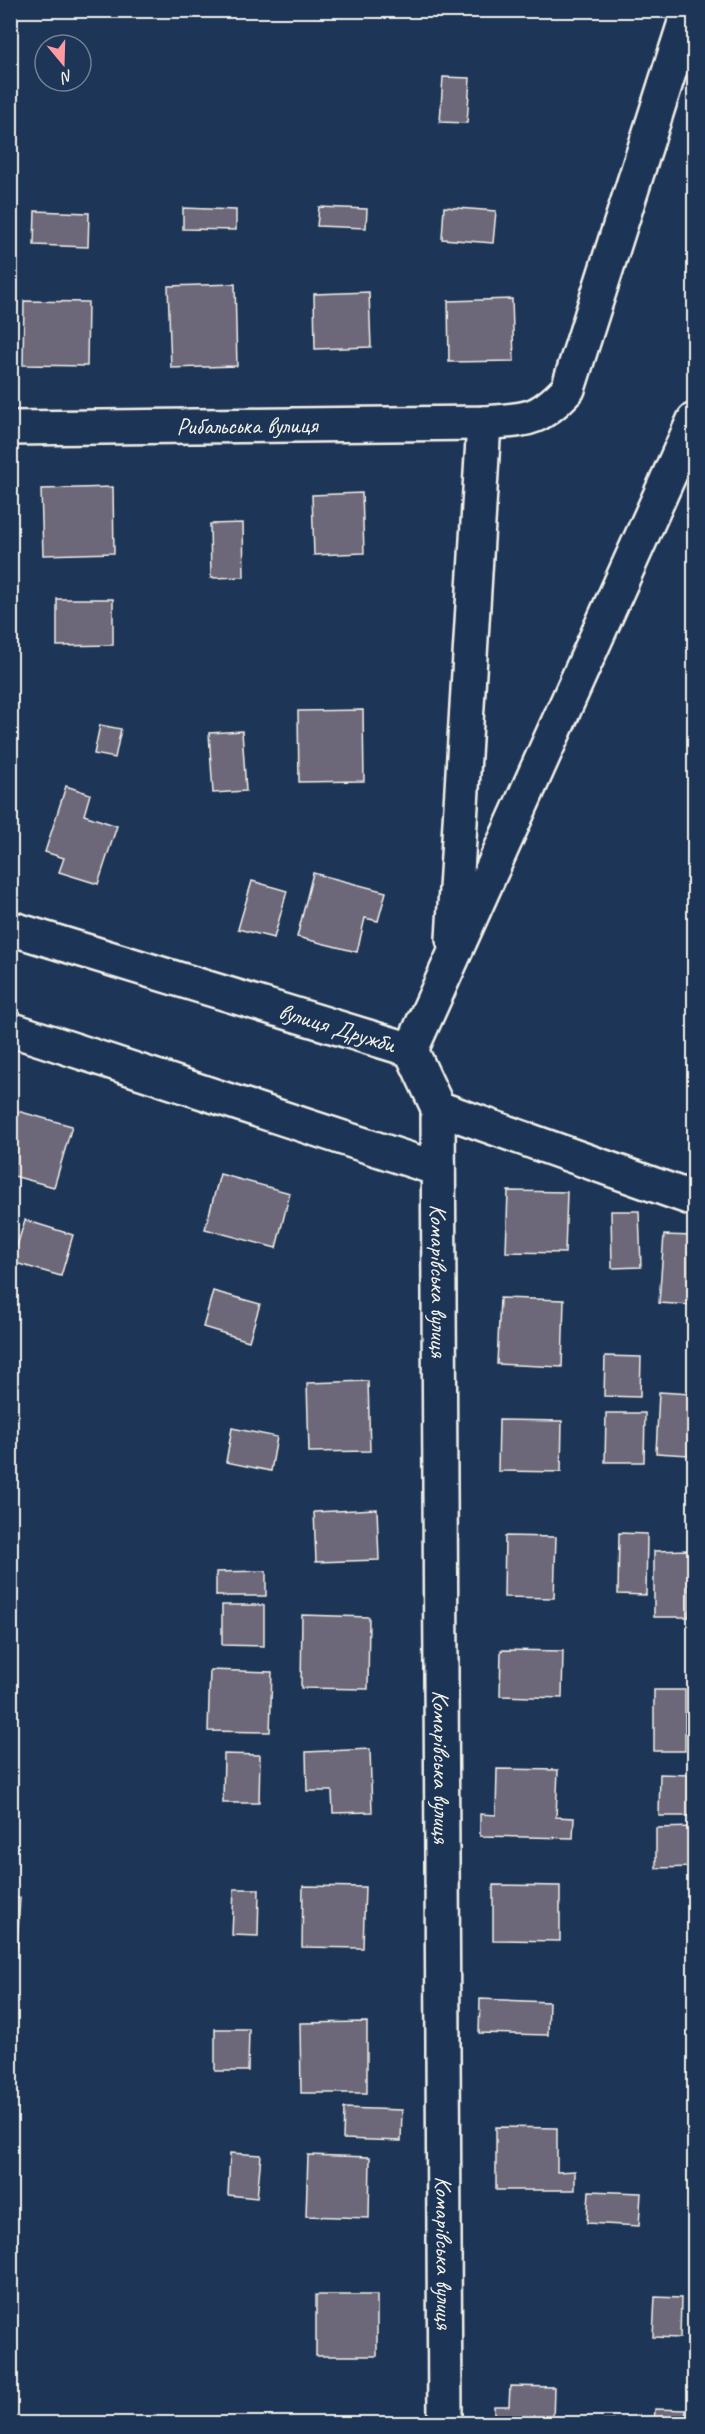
<svg xmlns="http://www.w3.org/2000/svg" width="705" height="2434" font-family="Caveat,sans-serif">
<style>
.building{fill:#6c677a;stroke:#f4f1e8;stroke-width:1.5}
.lines{fill:none;stroke-linecap:round;stroke-linejoin:round}
.minor-casing{stroke:#f4f1e8;stroke-width:38}
.minor{stroke:#1d3557;stroke-width:33}
.labels{text-anchor:middle;stroke-width:4.5;stroke-linejoin:round;paint-order:stroke}
.street-label{font-size:24px;fill:#f4f1e8;stroke:#1d3557}
</style>
<rect width="100%" height="100%" fill="#1d3557"/>
<filter id="ink" filterUnits="userSpaceOnUse"><feTurbulence type="fractalNoise" baseFrequency=".0167" numOctaves="2"/><feDisplacementMap in="SourceGraphic" scale="12" xChannelSelector="R" yChannelSelector="G"/><feConvolveMatrix kernelMatrix="1 2 1 2 8 2 1 2 1" color-interpolation-filters="sRGB"/></filter>
<g filter="url(#ink)">
<path class="building" d="M443 77 470 78 467 123 440 122Z
M319 207 367 209 366 228 317 226Z
M444 207 496 211 493 243 442 239Z
M183 208 236 210V230L183 229Z
M35 211 89 213 88 247 34 245Z
M235 284 237 366 171 368 168 286Z
M369 292 371 347 315 349 314 294Z
M512 299 514 361 449 362 448 301Z
M24 301 88 302 87 366 23 365Z
M113 487 114 553 43 555 41 489Z
M362 493 364 553 314 555 312 495Z
M243 523 244 577 211 578 210 524Z
M57 599H113V645L57 646Z
M363 710 364 781 299 782 298 711Z
M100 725 121 729 115 758 94 754Z
M242 731 246 791 213 793 209 733Z
M66 786 90 794 84 815 117 826 98 884 59 872 64 858 45 852Z
M313 873 386 892 378 921 365 918 357 952 297 937Z
M252 881 287 891 274 938 238 929Z
M10 1109 72 1126 54 1187 10 1175Z
M220 1174 290 1193 276 1248 205 1229Z
M508 1191 567 1192 565 1253 506 1252Z
M611 1211H639L641 1267 612 1268Z
M25 1220 73 1235 61 1276 12 1262Z
M664 1235 694 1236 691 1305 659 1303Z
M213 1291 260 1304 249 1341 203 1327Z
M500 1298 564 1300 562 1367 497 1364Z
M605 1356 641 1357 640 1397 604 1396Z
M368 1381 370 1451 309 1452 307 1383Z
M659 1392 692 1394 689 1455 656 1453Z
M606 1413H645L644 1462H605Z
M499 1420 562 1421 561 1472 498 1471Z
M232 1428 277 1437 271 1471 226 1462Z
M377 1509 379 1560 316 1562 314 1512Z
M619 1533 647 1534 646 1595 618 1594Z
M505 1536 556 1537 554 1598 504 1597Z
M689 1550V1617H654V1551Z
M266 1571V1596H216V1572Z
M222 1605H264V1646L222 1645Z
M302 1615 369 1617 368 1689 301 1688Z
M501 1650 563 1651 562 1698 500 1696Z
M210 1670 272 1672 270 1732 208 1731Z
M654 1690H685V1751H654Z
M370 1749 372 1812 333 1813 332 1791H307L306 1752Z
M224 1754 260 1755 259 1803H223Z
M497 1769 558 1770 556 1817 574 1818 573 1838 480 1836V1814L496 1815Z
M660 1774 691 1775 690 1816H659Z
M694 1827V1867L656 1868V1828Z
M493 1885 560 1886V1941L493 1940Z
M303 1886 365 1887 363 1948 302 1947Z
M234 1889H259L258 1936 232 1935Z
M10 1898H20L17 1949 10 1948Z
M480 1999 549 2002 548 2035 479 2033Z
M367 2022V2093H301L300 2023Z
M215 2029H249L248 2071H215Z
M10 2057H14V2108H10Z
M344 2108 402 2110 401 2141 343 2139Z
M496 2127 557 2128V2172L575 2171V2190H496Z
M230 2153 261 2155 257 2198 228 2195Z
M308 2155 370 2157 369 2218 306 2216Z
M589 2191 641 2193 639 2226 587 2223Z
M316 2295H377V2356H316Z
M655 2297 681 2298 680 2338 653 2337Z
M510 2386 554 2387 553 2424H494V2406H509Z
M655 2409 686 2410 685 2424H654Z
M639 2420V2424H604V2421Z"/>
<g class="lines">
<defs>
<g id="minor">
<path id="s1" d="M10 428 484 423C527 419 537 422 568 389L689 10"/>
<path id="s2" d="M10 928 411 1050 438 1108 445 2424"/>
<path d="M453 939 484 423"/>
<path d="M10 1029 438 1169"/>
<path d="M411 1050 694 420"/>
<path d="M438 1108 694 1199"/>
</g>
</defs>
<use href="#minor" class="minor-casing"/>
<use href="#minor" class="minor"/>
</g>
</g>
<g class="labels">
<g class="street-label">
<text dy="8" stroke="none"><textPath href="#s1" startOffset="237">Рибальська вулиця</textPath></text>
<text dy="8" stroke="none"><textPath href="#s2" startOffset="342">вулиця Дружби</textPath></text>
<text dy="8" stroke="none"><textPath href="#s2" startOffset="656">Комарівська вулиця</textPath></text>
<text dy="8" stroke="none"><textPath href="#s2" startOffset="1142">Комарівська вулиця</textPath></text>
<text dy="8" stroke="none"><textPath href="#s2" startOffset="1628">Комарівська вулиця</textPath></text>
</g>
</g>
<rect width="705" height="2434" fill="none" stroke="#1d3557" stroke-width="36"/>
<rect x="18" y="18" width="669" height="2398" fill="none" stroke="#f4f1e8" stroke-width="2" filter="url(#ink)"/>
<g transform="translate(63 63) rotate(161)"><circle r="28" fill="#1d3557" stroke="#738091" stroke-width="1.5"/>
<path d="M0-4.5L10 22L0 15L-10 22Z" fill="#ff9aa2"/>
<text y="-9" font-size="16" font-weight="bold" text-anchor="middle" fill="#f4f1e8">N</text>
</g>
</svg>
